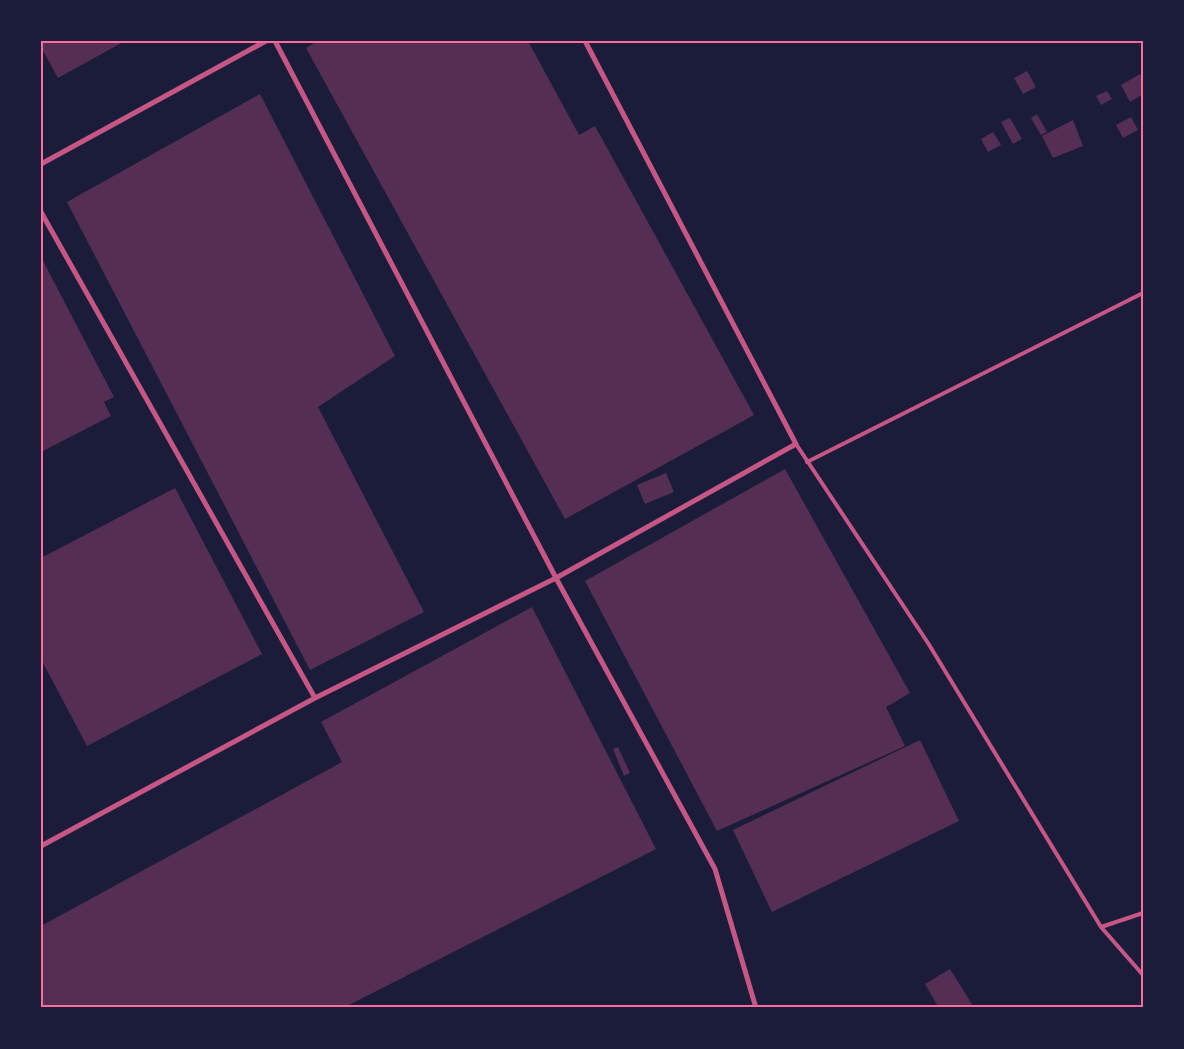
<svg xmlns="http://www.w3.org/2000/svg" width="1184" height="1049" font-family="Poppins,sans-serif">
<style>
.building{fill:#542f53}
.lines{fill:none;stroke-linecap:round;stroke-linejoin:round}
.service{stroke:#c65784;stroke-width:4}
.minor{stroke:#c65784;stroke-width:5}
.neatline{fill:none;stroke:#ff6b9d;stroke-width:2}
</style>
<rect width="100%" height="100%" fill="#1b1b3a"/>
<path class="building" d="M41 41H125L58 78 41 47Z
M317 41H528L579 135 595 126 754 415 565 519 306 48Z
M1027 71 1036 87 1023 94 1014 78Z
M1140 74 1143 79V94L1130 102 1121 85Z
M1107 91 1112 99 1101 105 1096 96Z
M260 94 395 356 318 407 424 612 310 670 67 202Z
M1037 114 1047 132 1041 135 1031 118Z
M1131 117 1138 130 1123 138 1116 125Z
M1010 118 1022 139 1013 144 1001 122Z
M1073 120 1083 146 1053 158 1042 136Z
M993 132 1001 145 988 152 981 139Z
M41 257 114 397 104 402 111 416 41 452Z
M785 469 910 693 886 707 905 746 717 831 585 581Z
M666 473 674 492 645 504 637 485Z
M175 488 262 654 87 746 41 659V558Z
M532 607 656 849 343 1008H41V926L342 762 321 722Z
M920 740 959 821 772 912 733 830Z
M618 747 630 773 624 776 613 749Z
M950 969 972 1004 966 1008H939L925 984Z"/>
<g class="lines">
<path class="service" d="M796 444 928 643 1101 927 1143 975
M807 462 1143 293
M1101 927 1143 913"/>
<path class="minor" d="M275 41 556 578 715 869 756 1008
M41 164 266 41
M41 212 315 698
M41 846 315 698 556 578 796 444 585 41"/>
</g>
<rect width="1184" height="1049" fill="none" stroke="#1b1b3a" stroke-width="85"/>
<rect x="42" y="42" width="1100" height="964" class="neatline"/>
</svg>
